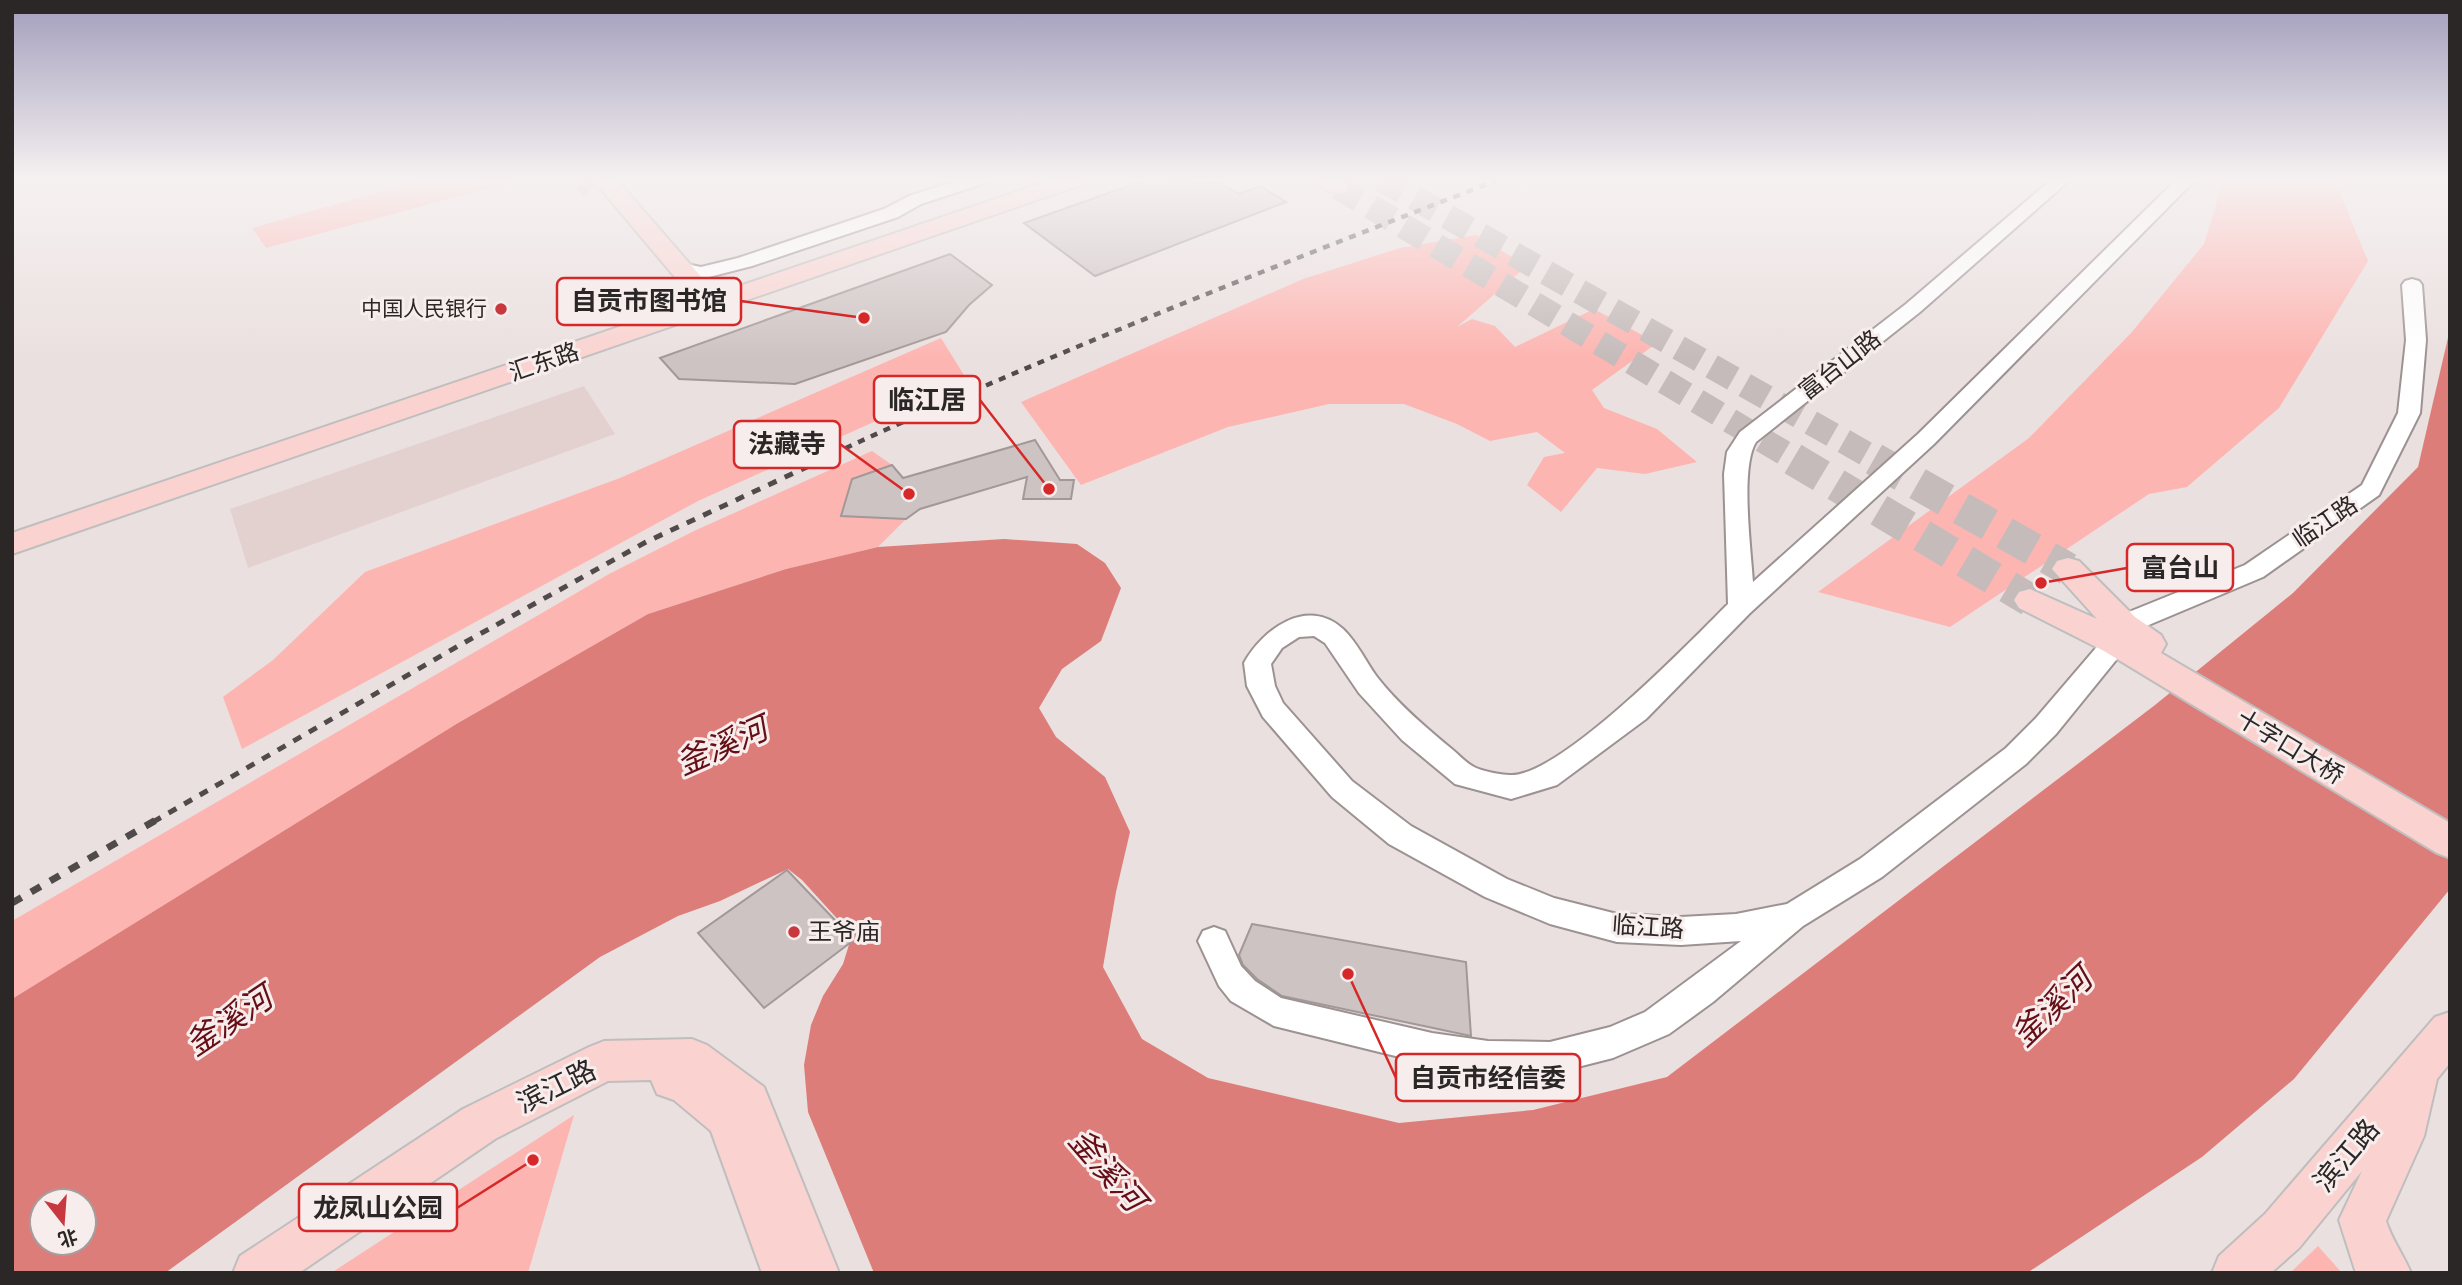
<svg xmlns="http://www.w3.org/2000/svg" width="2462" height="1285" font-family="'Noto Serif','Noto Sans SC',serif">
<style>
.built{fill:#e3d1d0}
.green{fill:#fdb5b1}
.water{fill:#dd7d79;fill-rule:evenodd}
.building{fill:#cdc3c2;stroke:#a19897;stroke-width:2}
.lines{fill:none;stroke-linecap:round;stroke-linejoin:round}
.major-tunnel-far1{stroke:#c4bbba;stroke-width:25;stroke-dasharray:25 13;stroke-linecap:butt}
.major-tunnel{stroke:#c4bbba;stroke-width:33;stroke-dasharray:33 17;stroke-linecap:butt}
.minor-casing{stroke:#9c9291;stroke-width:4}
.major-casing{stroke:#bfbebe;stroke-width:4}
.minor{fill:#fff;fill-rule:evenodd}
.major{fill:#fad3d0;fill-rule:evenodd}
.rail-far2{stroke:#504b4a;stroke-width:4.5;stroke-dasharray:7 7;stroke-linecap:butt}
.rail-far1{stroke:#504b4a;stroke-width:5;stroke-dasharray:9 9;stroke-linecap:butt}
.rail{stroke:#504b4a;stroke-width:7;stroke-dasharray:11 11;stroke-linecap:butt}
.poi-dot{fill:#c8383f;stroke:#f7edec;stroke-width:2.5}
.labels{text-anchor:middle;stroke-width:6;stroke-linejoin:round;paint-order:stroke}
.far-poi-label{font-size:21px;fill:#2a2726;stroke:#f7edec;text-anchor:end}
.street-label{font-size:24px;fill:#2a2726;stroke:#f7edec}
.poi-label{font-size:24px;fill:#2a2726;stroke:#f7edec;text-anchor:start}
.near-street-label{font-size:28px;fill:#2a2726;stroke:#f7edec}
.near-water-label{font-size:32px;font-style:italic;fill:#660e16;stroke:#f7edec}
.leader{fill:none;stroke:#d62828;stroke-width:2.5}
.callout-dot{fill:#d62828;stroke:#f7edec;stroke-width:2.5}
.callout{fill:#f7edec;stroke:#d62828;stroke-width:2.5}
.callout-label{font-size:26px;text-anchor:middle;font-weight:bold;fill:#2a2726}
</style>
<rect width="100%" height="100%" fill="#eae0df"/>
<path class="built" d="M584 386 615 434 248 568 230 509Z"/>
<path class="green" d="M425 179H523L266 248 252 228Z
M2224 179H2334L2368 261 2279 408 2187 487 2149 494 1950 627 1818 592 2029 438 2132 332 2204 244Z
M1476 235 1527 266 1457 327 1472 319 1495 326 1515 347 1594 309 1657 343 1592 390 1604 408 1657 429 1697 462 1645 474 1597 468 1561 512 1527 485 1544 457 1565 453 1537 432 1490 441 1457 424 1404 404H1329L1228 427 1081 485 1021 402 1303 279 1400 248Z
M941 338 967 380 698 501 242 749 223 697 273 660 365 572 620 478Z
M872 451 892 465 853 479 842 516 906 519 878 547 786 569 648 614 458 723 12 999V921L609 574 694 531Z
M574 1115 528 1273H331Z
M2318 1246 2342 1273H2290Z"/>
<path class="water" d="M2450 329V889L2294 1079 2202 1157 2027 1273H874L808 1112 804 1065 811 1025 823 996 843 964 852 935 802 880 788 869 720 901 678 916 600 957 165 1273H12V999L458 723 648 614 786 569 878 547 1004 539 1077 544 1105 563 1121 588 1101 641 1062 669 1039 708 1056 737 1105 777 1130 832 1116 892 1103 967 1142 1039 1208 1078 1399 1123 1533 1110 1667 1077 2155 705 2293 593 2418 467ZM42 1201H84V1243H42Z"/>
<path class="building" d="M1148 179 1220 183 1239 194 1260 186 1286 202 1095 276 1024 223Z
M950 254 992 285 969 305 946 332 795 384 679 379 660 358Z
M1035 440 1060 480H1074L1071 499H1023L1027 477 920 509 906 519 841 516 852 479 892 465 903 478Z
M787 870 854 940 764 1008 698 933Z
M1252 924 1466 962 1471 1036 1282 996 1257 979 1243 965 1239 955Z"/>
<g class="lines">
<path class="major-tunnel-far1" d="M585 179 593 188
M1381 179 1877 460
M1338 187 1796 460"/>
<path class="major-tunnel" d="M1793 459 2030 600
M1874 459 2068 569"/>
<defs>
<path id="minor" d="M962 179H988L985 183 921 204 898 217 752 266 701 279 674 273 671 269 681 263 701 267 738 258 884 209 909 196Z
M2052 179H2071L1920 312 1756 442C1740 467 1751 549 1753 582L1918 434 2177 179H2196L1934 444 1750 613 1646 719 1557 785 1511 799 1455 784 1402 740 1359 693 1325 643 1314 636 1299 637 1282 648 1271 664 1275 686 1283 703 1352 781 1411 826 1507 879 1554 898 1617 914 1681 917 1736 914 1787 904 1860 859 2006 748 2036 718 2107 635 2116 632 2125 635 2129 642 2125 649 2056 734 2026 764 1882 877 1803 926 1713 1002 1669 1034 1613 1058 1550 1074 1488 1073 1432 1065 1274 1026 1231 1001 1219 986 1198 941 1203 931 1214 927 1225 931 1241 966 1255 981 1281 998 1432 1033 1488 1041 1550 1042 1610 1027 1645 1012 1741 941 1681 945 1617 942 1550 924 1485 897 1389 844 1332 797 1263 717 1247 686 1244 663C1262 630 1307 596 1343 629 1357 642 1366 662 1377 677 1398 704 1426 728 1453 750 1459 755 1466 763 1474 767 1482 771 1500 775 1510 775 1560 777 1690 642 1728 604L1724 474 1727 452 1740 432 1906 304Z
M2412 279 2419 281 2422 285 2426 340 2420 413 2379 495 2263 577 2132 632 2123 634 2114 632 2110 625 2114 618 2245 565 2362 485 2398 413 2406 340 2402 285 2405 281Z"/>
<path id="major" d="M600 179H616L716 294 1054 179H1086L1083 184 12 554V533L695 301 600 188 597 183Z
M1314 179H1340L1349 187 1346 192C1334 195 1321 190 1314 179Z
M2068 558 2079 561 2135 617 2161 635 2166 644 2161 653 2450 823V858L2437 853 2104 651 2019 608 2014 600 2019 592 2030 589 2097 619 2052 569 2057 561Z
M2450 1012V1063L2437 1079 2424 1136 2386 1221C2392 1240 2403 1254 2411 1273H2358L2355 1270 2339 1220 2362 1171 2299 1248 2271 1273H2212L2219 1256 2265 1214 2435 1017Z
M692 1039 707 1045 764 1087 839 1273H762L711 1131 674 1100 657 1094 651 1080 608 1081 495 1139 299 1273H233L240 1256 463 1109 589 1047 604 1041Z"/>
</defs>
<use href="#minor" class="minor-casing"/>
<use href="#major" class="major-casing"/>
<use href="#minor" class="minor"/>
<use href="#major" class="major"/>
<path class="rail-far2" d="M820 460C1042 356 1271 268 1500 179"/>
<path class="rail-far1" d="M153 822 460 645 646 542 824 459"/>
<path class="rail" d="M12 903 156 820"/>
</g>
<linearGradient id="sky" x2="0" y2="1"><stop stop-color="#a39ebc"/><stop offset="0.5" stop-color="#f6f1f1"/><stop offset="1" stop-color="#f6f1f1" stop-opacity="0"/></linearGradient>
<rect width="2462" height="359" fill="url(#sky)"/>
<g class="poi-dot">
<circle cx="501" cy="309" r="7"/>
<circle cx="794" cy="932" r="7"/>
</g>
<g class="labels">
<g class="far-poi-label">
<text x="487" y="316">中国人民银行</text>
</g>
<g class="street-label">
<text transform="translate(544 362) rotate(-19)" y="8">汇东路</text>
<text transform="translate(1840 365) rotate(-38)" y="8">富台山路</text>
<text transform="translate(2325 522) rotate(-34)" y="8">临江路</text>
<text transform="translate(2290 747) rotate(31)" y="8">十字口大桥</text>
<text transform="translate(1648 927) rotate(4)" y="8">临江路</text>
</g>
<g class="poi-label">
<text x="808" y="940">王爷庙</text>
</g>
<g class="near-street-label">
<text transform="translate(556 1086) rotate(-26)" y="10">滨江路</text>
<text transform="translate(2346 1155) rotate(-50)" y="10">滨江路</text>
</g>
<g class="near-water-label">
<text transform="translate(722 746) rotate(-24)" y="11">釜溪河</text>
<text transform="translate(2052 1007) rotate(-44)" y="11">釜溪河</text>
<text transform="translate(229 1021) rotate(-34)" y="11">釜溪河</text>
<text transform="translate(1107 1170) rotate(49)" y="11">釜溪河</text>
</g>
</g>
<path class="leader" d="M864 318L741 301M1049 489L980 400M909 494L840 444M2041 583L2127 568M1348 974L1396 1078M533 1160L457 1208"/>
<g class="callout-dot">
<circle cx="864" cy="318" r="7"/>
<circle cx="1049" cy="489" r="7"/>
<circle cx="909" cy="494" r="7"/>
<circle cx="2041" cy="583" r="7"/>
<circle cx="1348" cy="974" r="7"/>
<circle cx="533" cy="1160" r="7"/>
</g>
<g class="callout">
<rect x="557" y="278" width="184" height="47" rx="7"/>
<rect x="874" y="376" width="106" height="47" rx="7"/>
<rect x="734" y="421" width="106" height="47" rx="7"/>
<rect x="2127" y="544" width="106" height="47" rx="7"/>
<rect x="1396" y="1054" width="184" height="47" rx="7"/>
<rect x="299" y="1184" width="158" height="47" rx="7"/>
</g>
<g class="callout-label">
<text x="649" y="310">自贡市图书馆</text>
<text x="927" y="409">临江居</text>
<text x="787" y="453">法藏寺</text>
<text x="2180" y="577">富台山</text>
<text x="1488" y="1087">自贡市经信委</text>
<text x="378" y="1217">龙凤山公园</text>
</g>
<rect width="2462" height="1285" fill="none" stroke="#2a2726" stroke-width="28"/>
<g transform="translate(63 1222) rotate(163)"><circle r="33" fill="#f7edec" stroke="#a59e9d" stroke-width="2"/>
<path d="M0-5L12 26L0 18L-12 26Z" fill="#c8383f"/>
<text y="-10" font-size="19" font-weight="bold" text-anchor="middle" fill="#2a2726">北</text>
</g>
</svg>
